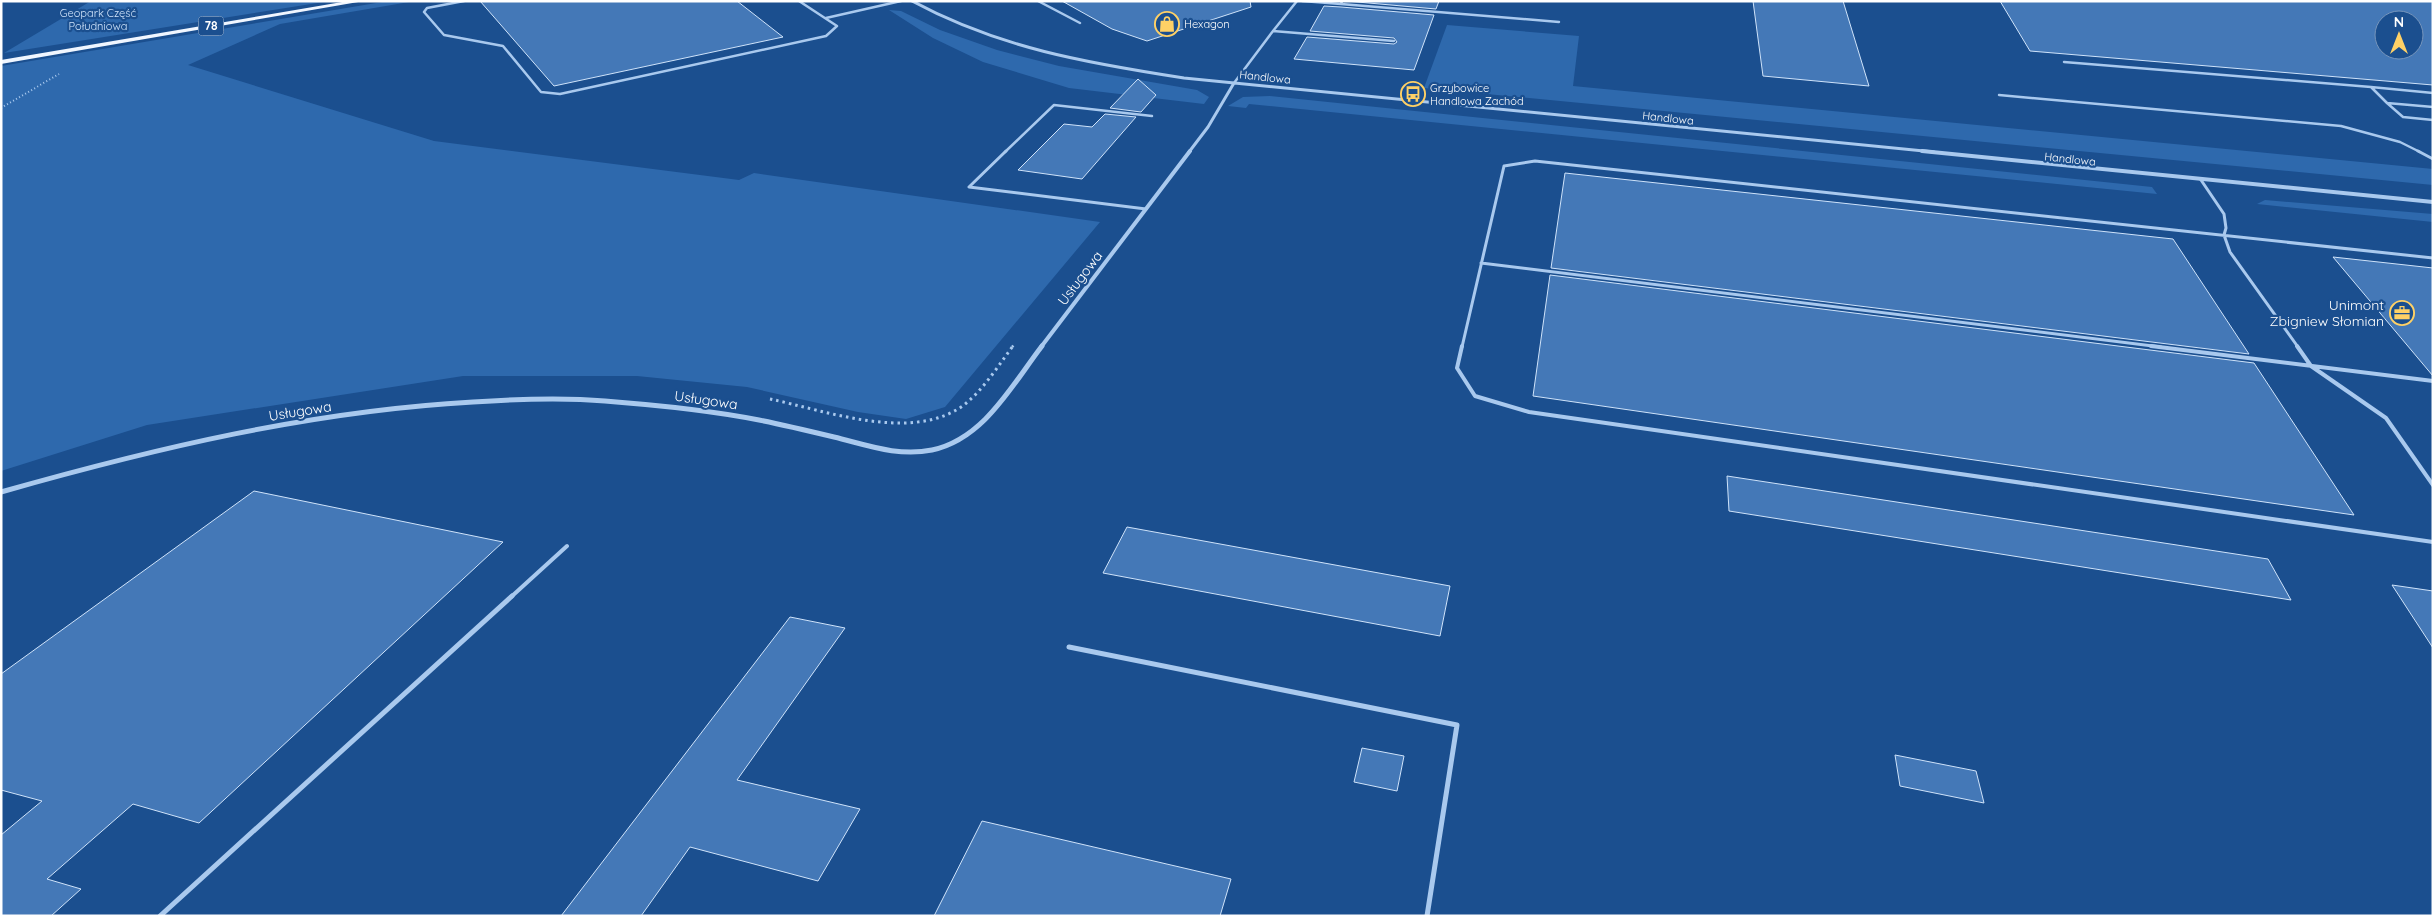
<svg xmlns="http://www.w3.org/2000/svg" width="2434" height="917" font-family="Quicksand,sans-serif">
<style>
.green{fill:#2e69ad}
.building{fill:#4478b7;stroke:#cfe3fa;fill-rule:evenodd}
.lines{fill:none;stroke-linecap:round;stroke-linejoin:round}
.path-far2{stroke:#a9c9ee;stroke-width:2;stroke-dasharray:1 2.5;stroke-linecap:butt}
.path-far1{stroke:#a9c9ee;stroke-width:2.5;stroke-dasharray:2 3;stroke-linecap:butt}
.path{stroke:#a9c9ee;stroke-width:3;stroke-dasharray:2.5 4;stroke-linecap:butt}
.service-far3{stroke:#a9c9ee;stroke-width:2.5}
.service-far2{stroke:#a9c9ee;stroke-width:3}
.service-far1{stroke:#a9c9ee;stroke-width:4}
.service{stroke:#a9c9ee;stroke-width:5}
.minor-far2{stroke:#a9c9ee;stroke-width:3}
.minor-far1{stroke:#a9c9ee;stroke-width:4}
.minor{stroke:#a9c9ee;stroke-width:5}
.primary{fill:#f0f6ff;fill-rule:evenodd}
.labels{text-anchor:middle;stroke-width:4.5;stroke-linejoin:round;paint-order:stroke}
.far-park-label{font-size:11px;fill:#cfe3fa;stroke:#1b4f8f}
.far-poi-label{font-size:11px;fill:#fff;stroke:#1b4f8f;text-anchor:start}
.far-street-label{font-size:11px;fill:#fff;stroke:#1b4f8f}
.shield{fill:#1b4f8f;stroke:#bbcadd;stroke-width:1}
.shield-label{font-size:12px;font-weight:bold;fill:#fff}
.street-label{font-size:14px;fill:#fff;stroke:#1b4f8f}
.poi-label{font-size:14px;fill:#fff;stroke:#1b4f8f;text-anchor:end}
</style>
<rect width="100%" height="100%" fill="#1b4f8f"/>
<path class="green" d="M91 1H330L4 53Z
M388 1H415L280 24 188 65 434 141 739 180 754 173 1100 222 945 407 906 419 858 412 747 387 637 376H463L147 425 1 471V66Z
M889 10 901 11 940 30 997 50 1059 66 1197 90 1209 97 1204 104 1069 88 983 62 933 38Z
M1447 25 1579 36 1573 86 2433 169V185L1424 88Z
M1270 96 2152 187 2157 194 1249 104 1246 108 1228 106 1243 97Z
M2265 200 2433 214V222L2257 204Z"/>
<path class="building" d="M480 1H737L783 37 554 86Z
M1062 1H1250L1251 7 1147 41 1112 29Z
M1346 1H1439L1436 9Z
M1753 1H1843L1869 86 1763 76Z
M2000 1H2433V85L2030 51ZM2384 20H2414V50H2384Z
M1324 6 1341 7 1434 15 1414 70 1294 59 1307 37 1394 44 1397 42 1394 38 1310 31Z
M1138 79 1156 95 1141 112 1110 108Z
M1105 114 1136 117 1082 179 1018 170 1064 124 1092 127Z
M1565 173 2173 239 2249 354 1551 268Z
M2333 257 2433 268V376Z
M1550 275 2254 363 2354 515 1533 396Z
M1727 476 2268 559 2291 600 1729 511Z
M254 491 503 542 199 823 133 804 47 879 81 889 51 916H1V835L42 801 1 790V674Z
M1127 527 1450 586 1440 636 1103 573Z
M2392 585 2433 591V648Z
M790 617 845 628 737 780 860 809 818 881 690 847 641 916H561Z
M1362 748 1404 756 1397 791 1354 782Z
M1895 755 1976 771 1984 803 1900 786Z
M982 821 1231 879 1220 916H934Z"/>
<g class="lines">
<path class="path-far2" d="M1 108 59 74"/>
<path class="path-far1" d="M1012 347 1014 345"/>
<path class="path" d="M770 399C827 411 912 443 964 405 984 389 998 366 1013 346"/>
<path class="service-far3" d="M464 1 427 8 424 12 444 35 503 46 541 92 560 94 826 36 837 26 799 1
M1038 1 1080 23
M1302 1 1341 4 1342 1
M1341 4 1559 22
M826 18 901 1
M1273 31 1297 1
M2064 62 2371 87
M1234 83 1273 31 1394 41
M2433 93 2371 87 2387 103 2433 107
M1999 95 2341 126 2400 142 2420 152
M2387 103 2403 117 2433 120
M1005 152 1054 105 1152 116"/>
<path class="service-far2" d="M1006 151 969 187 1146 209
M2418 151 2433 159
M2201 180 2224 214 2226 228 2224 235 2230 252 2298 347
M1481 263 2161 347
M1462 347 1504 166 1535 161 2433 258"/>
<path class="service-far1" d="M1462 346 1457 368 1475 396 1529 412 2433 542
M2151 346 2433 381
M2297 346 2311 366 2386 418 2433 485
M511 597 567 546"/>
<path class="service" d="M1069 647 1457 725 1427 916
M160 916 512 596"/>
<path class="minor-far2" d="M912 1C999 48 1087 63 1184 78L1934 152
M1189 152 1208 127 1234 83"/>
<path class="minor-far1" d="M1922 151 2433 202
M1041 347 1190 151"/>
<path class="minor" d="M1 492C156 448 312 411 473 402 516 399 561 397 605 401 657 405 708 410 759 420 784 425 809 431 834 437 867 445 898 457 932 450 984 439 1012 385 1042 346"/>
<path class="primary" d="M348 1H364L1 64V60Z"/>
</g>
<defs>
<symbol id="shop-ring" viewBox="-11 -11 22 22"><circle r="9.5" fill="#1b4f8f" stroke="#ffd166" stroke-width="1.5"/><path d="M-5-2.5h2.3a2.7 3.5 0 0 1 5.4 0H5L5.5 6h-11ZM-1.5-2.5h3a1.5 2.3 0 0 0-3 0Z" fill="#ffd166"/></symbol>
<symbol id="bus-ring" viewBox="-11 -11 22 22"><circle r="9.5" fill="#1b4f8f" stroke="#ffd166" stroke-width="1.5"/><path d="M-5-6H5V4H4V6H2V4H-2V6H-4V4H-5ZM-3.5-4V0h7V-4ZM-3.5 1.2v1.5H-2V1.2ZM2 1.2v1.5H3.5V1.2Z" fill="#ffd166"/></symbol>
<symbol id="office-ring" viewBox="-11 -11 22 22"><circle r="9.5" fill="#1b4f8f" stroke="#ffd166" stroke-width="1.5"/><path d="M-6-3h4V-5.5h4V-3h4V5H-6ZM-1-4.5V-3h2v-1.5ZM-6 0V1H6V0Z" fill="#ffd166"/></symbol>
</defs>
<g fill-rule="evenodd">
<use href="#shop-ring" x="1153" y="10" width="28" height="28"/>
<use href="#bus-ring" x="1399" y="80" width="28" height="28"/>
<use href="#office-ring" x="2388" y="299" width="28" height="28"/>
</g>
<g class="labels">
<g class="far-park-label">
<text x="98" y="17">Geopark Część<tspan x="98" dy="13">Południowa</tspan></text>
</g>
<g class="far-poi-label">
<text x="1184" y="28">Hexagon</text>
<text x="1430" y="92">Grzybowice<tspan x="1430" dy="13">Handlowa Zachód</tspan></text>
</g>
<g class="far-street-label">
<text transform="translate(1265 77) rotate(6)" y="4">Handlowa</text>
<text transform="translate(1668 118) rotate(6)" y="4">Handlowa</text>
<text transform="translate(2070 159) rotate(6)" y="4">Handlowa</text>
</g>
<rect class="shield" x="198.5" y="16.5" width="25" height="19" rx="4"/>
<g class="shield-label">
<text x="211" y="30">78</text>
</g>
<g class="street-label">
<text transform="translate(1080 278) rotate(-53)" y="5">Usługowa</text>
<text transform="translate(706 400) rotate(8)" y="5">Usługowa</text>
<text transform="translate(300 411) rotate(-9)" y="5">Usługowa</text>
</g>
<g class="poi-label">
<text x="2384" y="310">Unimont<tspan x="2384" dy="16">Zbigniew Słomian</tspan></text>
</g>
</g>
<rect width="2434" height="917" fill="none" stroke="#ffffff" stroke-width="5"/>
<g transform="translate(2399 35)"><circle r="24" fill="#1b4f8f" stroke="#7695bc"/>
<path d="M0-4L9 19L0 12L-9 19Z" fill="#ffd166"/>
<text y="-8" font-size="14" font-weight="bold" text-anchor="middle" fill="#ffffff">N</text>
</g>
</svg>
